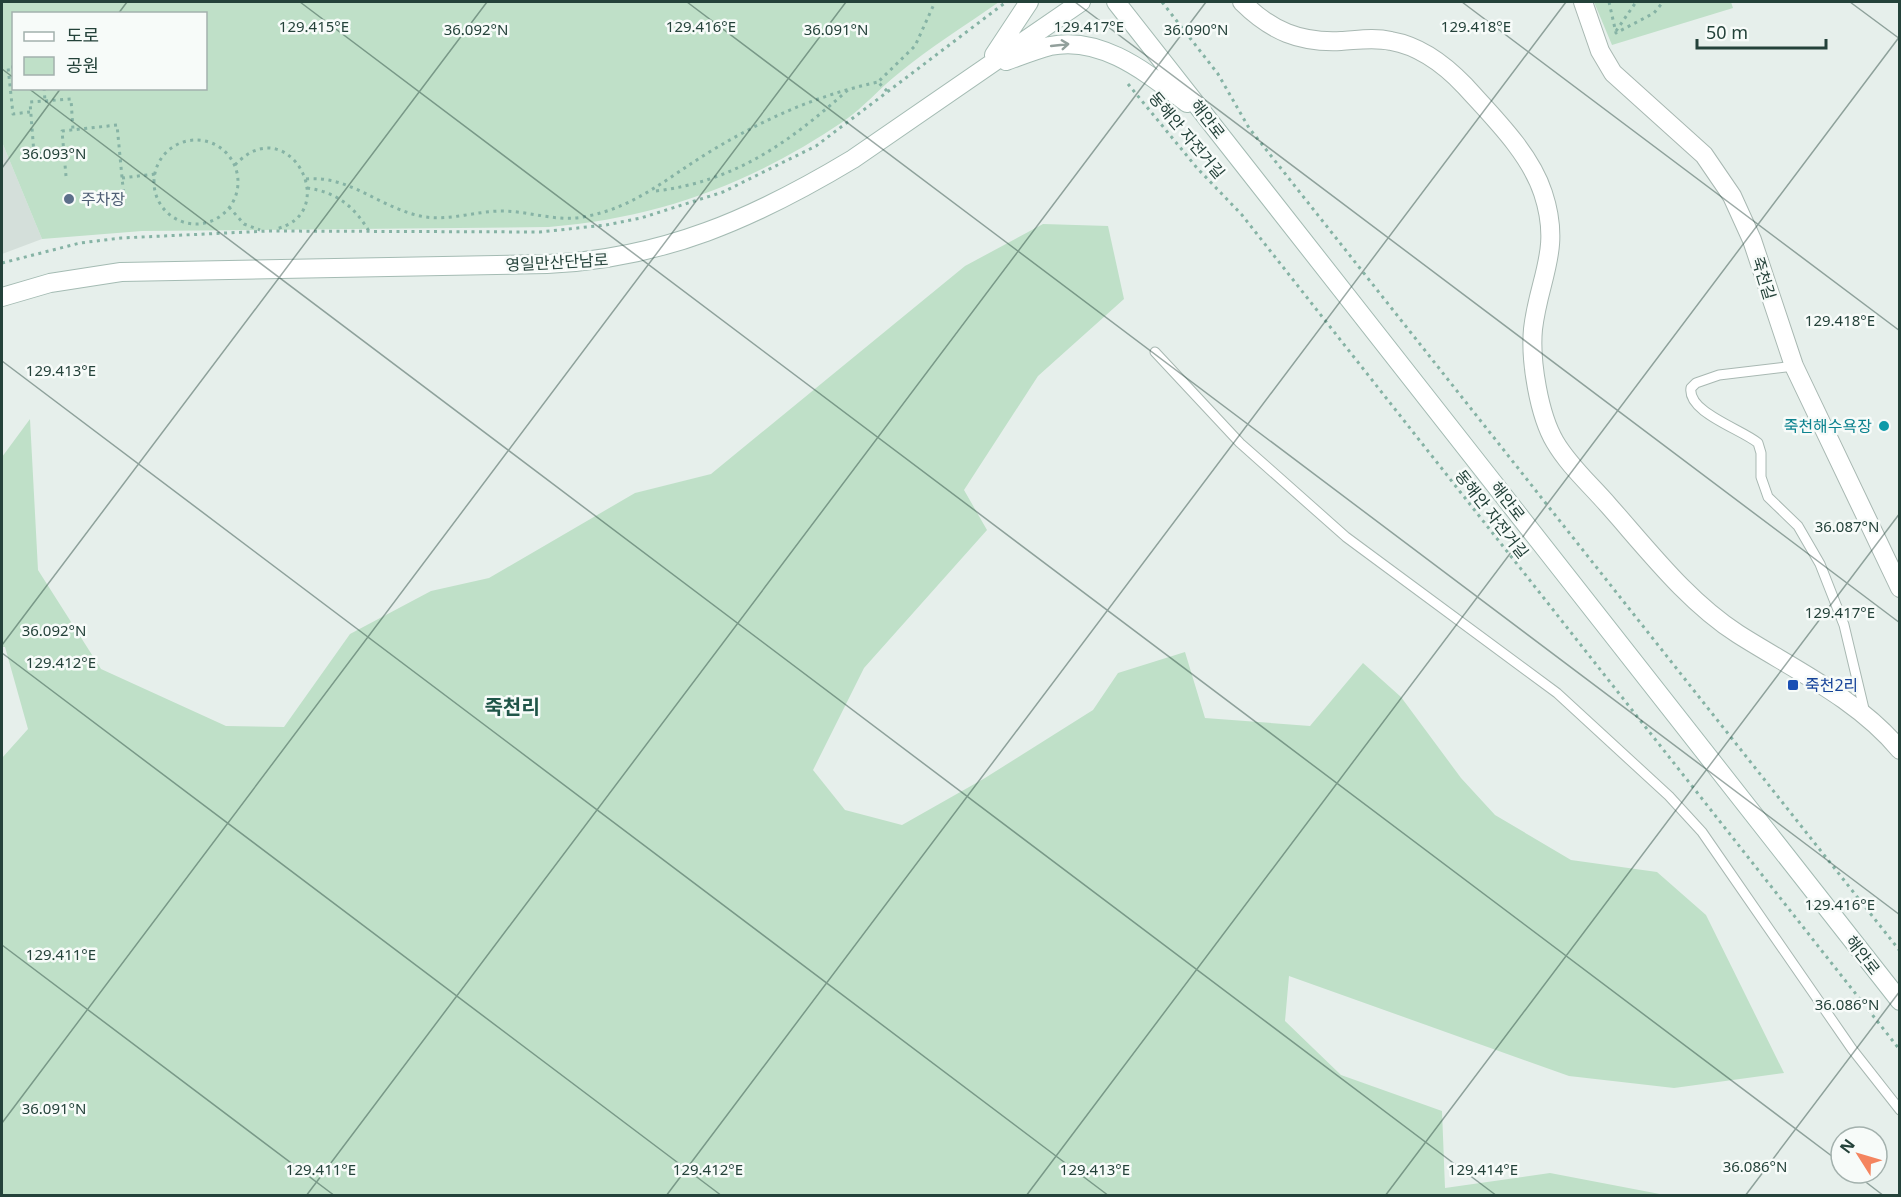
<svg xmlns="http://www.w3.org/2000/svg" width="1901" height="1197" font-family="'Noto Sans','Noto Sans KR',sans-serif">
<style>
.built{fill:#d4dfda}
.green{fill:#bfe0c8;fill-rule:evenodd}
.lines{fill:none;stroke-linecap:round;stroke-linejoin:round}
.lane-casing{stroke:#a8b8b2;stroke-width:11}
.street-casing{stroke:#a8b8b2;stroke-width:20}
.secondary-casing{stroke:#a4bbb3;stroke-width:20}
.path{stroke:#86b3a5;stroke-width:3;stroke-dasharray:3 4.5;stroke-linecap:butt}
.lane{stroke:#fff;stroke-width:9}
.street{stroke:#fff;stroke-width:18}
.secondary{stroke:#fff;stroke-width:18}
.oneway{stroke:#92a09c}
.ticks{fill:none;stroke:#24423a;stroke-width:1.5;stroke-opacity:0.45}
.service-dot{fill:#5c6f8a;stroke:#f7fbf9;stroke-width:2}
.culture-dot{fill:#0f9aa8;stroke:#f7fbf9;stroke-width:2}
.transit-dot{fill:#1a4fb4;stroke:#f7fbf9;stroke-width:2}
.labels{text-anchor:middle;stroke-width:5;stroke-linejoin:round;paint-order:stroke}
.street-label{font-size:16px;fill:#24423a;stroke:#f7fbf9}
.service-label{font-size:16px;fill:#4e5e75;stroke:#f7fbf9;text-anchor:start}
.culture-label{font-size:16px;fill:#0d838f;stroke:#f7fbf9;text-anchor:end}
.transit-label{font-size:16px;fill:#164399;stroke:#f7fbf9;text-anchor:start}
.quarter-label{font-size:20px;font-weight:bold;fill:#1f5548;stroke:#f7fbf9}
.ticks-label{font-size:15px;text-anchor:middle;fill:#24423a;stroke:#f7fbf9;stroke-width:5;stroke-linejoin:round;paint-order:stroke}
</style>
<rect width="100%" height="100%" fill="#e6efeb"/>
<path class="built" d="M2 142 42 239 2 254Z"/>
<path class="green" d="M2 2H999C966 25 930 47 899 73 880 88 864 107 844 121 753 183 659 218 549 227L142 231 42 239 2 142ZM14 14H206V88H14Z
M1594 2H1731L1733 8 1612 45Z
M1043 224 1108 226 1124 299 1038 376 964 490 987 530 864 668 813 770 845 810 902 825 985 778 1093 710 1118 673 1185 652 1205 718 1310 726 1363 663 1401 697 1461 778 1495 815 1571 860 1657 872 1706 915 1784 1073 1674 1088 1569 1076 1289 976 1285 1021 1341 1075 1442 1111 1445 1188 1550 1173 1665 1195H2V758L28 729 5 647H2V457L30 419 38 570 101 669 226 726 284 727 350 634 431 591 489 578 635 493 711 474 965 266Z"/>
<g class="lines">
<defs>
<path id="lane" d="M1155 352 1240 443 1346 537 1557 693 1669 796 1702 832 1852 1049 1900 1110
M1794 366 1719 375 1696 383 1691 388C1687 412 1741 429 1758 443L1761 453V477L1768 497 1798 526 1820 564 1844 625 1865 713"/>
<path id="street" d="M1242 2C1271 31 1300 43 1341 41 1358 40 1374 37 1391 41 1420 46 1445 65 1465 86 1493 117 1530 153 1543 193 1562 250 1539 277 1533 329 1530 361 1539 415 1555 442 1569 466 1591 485 1609 506 1648 550 1688 602 1738 634 1793 669 1858 699 1900 750
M1583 2 1600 51 1613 73 1704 155 1732 196 1752 240 1794 366 1900 588"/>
<path id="secondary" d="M1116 2 1900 1001
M994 55 1029 2
M1006 61C1020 56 1035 50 1050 46 1102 35 1148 74 1187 103
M2 297 50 283 121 272 547 264C663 259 755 218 853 159L1081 2"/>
</defs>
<use href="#lane" class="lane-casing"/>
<use href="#street" class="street-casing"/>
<use href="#secondary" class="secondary-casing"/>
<path class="path" d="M1162 2 1218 74 1249 128 1900 951
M1609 2 1616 33 1654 13 1663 2
M1616 31 1636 2
M14 67H8L13 114 30 112
M1128 84 1197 168 1242 215 1900 1050
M44 88 45 101
M887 91 878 82 915 46 935 2
M154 182a42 42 0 1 1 84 0a42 42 0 1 1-84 0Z
M64 151 34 154 30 102 71 99 73 130
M235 165C289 107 344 215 275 229
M66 176 62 131 117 125 124 198 97 201
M122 178 155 174
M306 179C347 175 377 205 416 215 444 223 474 211 502 211 529 211 556 222 583 217 635 208 668 177 711 151 766 118 815 96 878 82
M307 188C337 192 355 207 370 233
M656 191C737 181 791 141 850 88
M229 207 244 224 260 230
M2 263 80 243 121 238 268 231 540 232 606 225 641 218 723 192 816 146 1006 2"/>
<use href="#lane" class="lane"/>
<use href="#street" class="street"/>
<use href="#secondary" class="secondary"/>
</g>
<defs><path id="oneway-shaft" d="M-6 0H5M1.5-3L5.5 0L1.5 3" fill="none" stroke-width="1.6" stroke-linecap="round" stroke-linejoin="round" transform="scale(1.5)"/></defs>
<use class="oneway" href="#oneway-shaft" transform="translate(1060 45) rotate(-6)"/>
<path class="ticks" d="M300 2 1841 1163M687 2 1900 915M1075 2 1900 623M1462 2 1900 331M1850 2 1900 39M118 14 127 2M2 69 14 78M28 88 1497 1196M2 168 61 88M2 361 1109 1196M2 645 487 2M2 653 722 1196M2 945 335 1196M2 1123 846 2M1854 1173 1884 1196M306 1196 1206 2M666 1196 1566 2M1026 1196 1900 36M1385 1196 1900 513M1745 1196 1900 991"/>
<circle class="service-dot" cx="69" cy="199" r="6"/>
<circle class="culture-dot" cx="1884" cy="426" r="6"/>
<rect class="transit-dot" x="1787" y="679" width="12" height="12" rx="3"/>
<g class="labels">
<g class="street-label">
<text transform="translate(1208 119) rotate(52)" y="6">해안로</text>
<text transform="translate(1187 135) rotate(50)" y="6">동해안 자전거길</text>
<text transform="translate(557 262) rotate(-3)" y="6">영일만산단남로</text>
<text transform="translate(1764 278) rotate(73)" y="6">죽천길</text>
<text transform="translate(1508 501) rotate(52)" y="6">해안로</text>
<text transform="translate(1492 514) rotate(52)" y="6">동해안 자전거길</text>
<text transform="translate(1863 955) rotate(52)" y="6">해안로</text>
</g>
<g class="service-label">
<text x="81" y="205">주차장</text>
</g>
<g class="culture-label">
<text x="1872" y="432">죽천해수욕장</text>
</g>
<g class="transit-label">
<text x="1805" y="691">죽천2리</text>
</g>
<g class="quarter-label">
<text x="512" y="714">죽천리</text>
</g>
</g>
<g class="ticks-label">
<text x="314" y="32">129.415°E</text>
<text x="701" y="32">129.416°E</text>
<text x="1089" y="32">129.417°E</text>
<text x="1476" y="32">129.418°E</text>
<text x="476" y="35">36.092°N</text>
<text x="836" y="35">36.091°N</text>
<text x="1196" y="35">36.090°N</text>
<text x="54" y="159">36.093°N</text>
<text x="1840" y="326">129.418°E</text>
<text x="61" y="376">129.413°E</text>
<text x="1847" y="532">36.087°N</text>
<text x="1840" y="618">129.417°E</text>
<text x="54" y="636">36.092°N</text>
<text x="61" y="668">129.412°E</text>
<text x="1840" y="910">129.416°E</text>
<text x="61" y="960">129.411°E</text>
<text x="1847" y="1010">36.086°N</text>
<text x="54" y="1114">36.091°N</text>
<text x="1755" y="1172">36.086°N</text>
<text x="321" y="1175">129.411°E</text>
<text x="708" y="1175">129.412°E</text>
<text x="1095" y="1175">129.413°E</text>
<text x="1483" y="1175">129.414°E</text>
</g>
<rect width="1901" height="1197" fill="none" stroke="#24423a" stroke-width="6"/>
<rect x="12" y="12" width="195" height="78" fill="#f7fbf9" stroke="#a3b1ad" stroke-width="1.5"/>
<rect x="24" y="32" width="30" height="9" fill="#ffffff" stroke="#a3b1ad" stroke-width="1.5"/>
<text x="66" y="42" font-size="18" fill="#24423a">도로</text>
<rect x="24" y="57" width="30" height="18" fill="#bfe0c8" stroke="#a3b1ad" stroke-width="1.5"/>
<text x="66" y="72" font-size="18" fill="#24423a">공원</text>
<g transform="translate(1859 1155) rotate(307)"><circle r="28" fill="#f7fbf9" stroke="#a3b1ad" stroke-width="1.5"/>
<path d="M0-4.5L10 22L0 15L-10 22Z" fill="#f4845f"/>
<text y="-9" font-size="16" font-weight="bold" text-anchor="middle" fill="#24423a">N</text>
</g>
<path d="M1697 39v9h129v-9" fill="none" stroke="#24423a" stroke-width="3"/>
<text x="1706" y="39" font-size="18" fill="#24423a" stroke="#f7fbf9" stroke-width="4.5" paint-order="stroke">50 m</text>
</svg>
